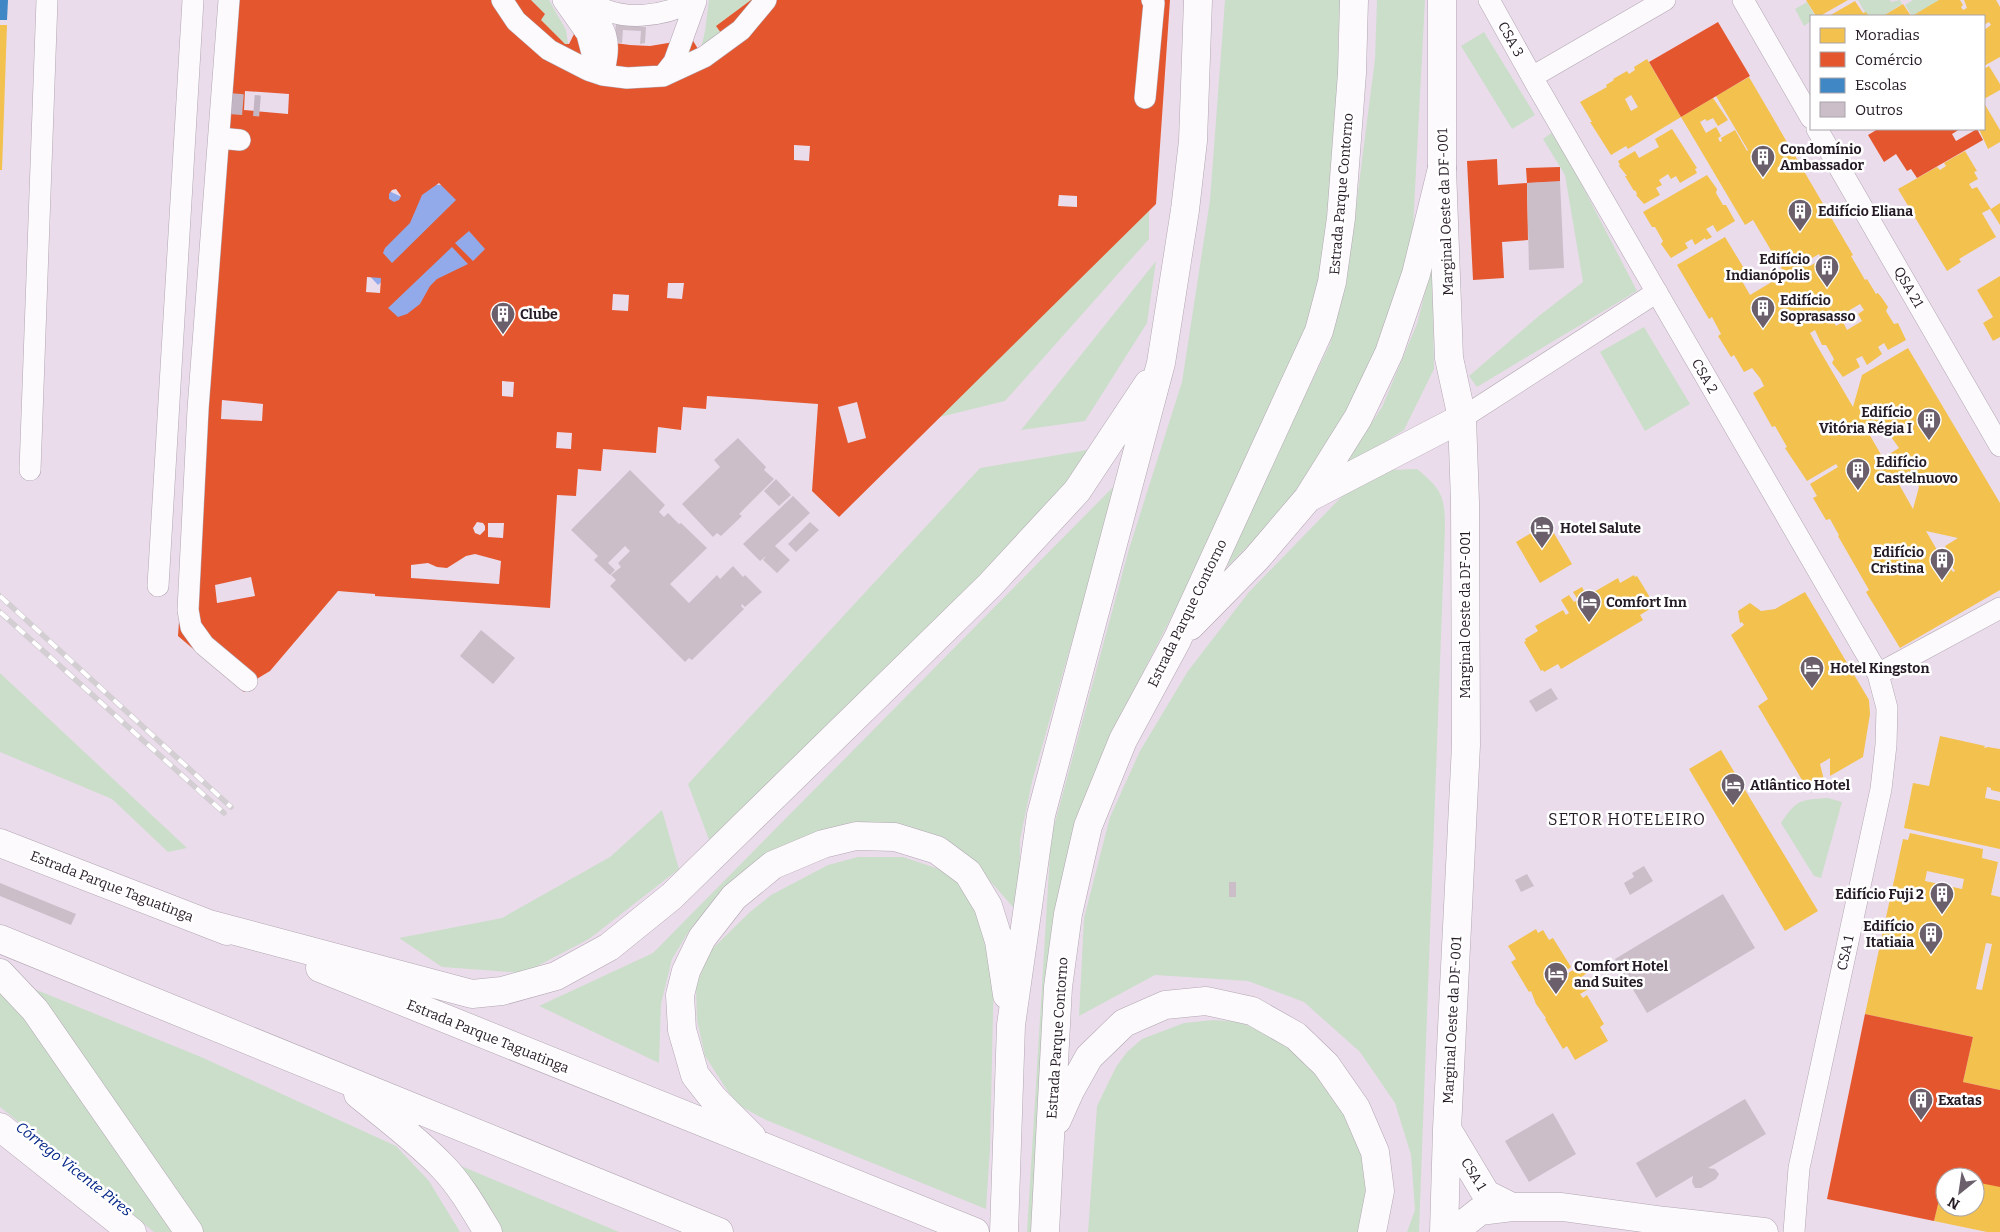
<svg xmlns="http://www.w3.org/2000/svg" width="2000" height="1232" font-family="Bitter,serif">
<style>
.green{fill:#cbdeca}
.water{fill:#92aaea}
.homes{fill:#f2c14e;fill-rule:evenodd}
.shops{fill:#e4572e;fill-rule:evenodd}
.schools{fill:#3f88c5}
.building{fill:#cbbec9}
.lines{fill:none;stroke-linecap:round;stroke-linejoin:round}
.minor-tunnel{stroke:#c3b5c4;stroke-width:21;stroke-dasharray:21 11;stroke-linecap:butt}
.minor-casing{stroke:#b1a6b2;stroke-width:22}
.major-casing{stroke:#b1a6b2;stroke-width:29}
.highway-casing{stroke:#b1a6b2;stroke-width:29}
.minor{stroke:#fcfafc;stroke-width:21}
.major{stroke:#fcfafc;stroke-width:28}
.highway{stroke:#fcfafc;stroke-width:28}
.rail-casing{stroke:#d2ced2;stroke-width:5.5}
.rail{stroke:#fff;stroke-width:4;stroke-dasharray:11;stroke-linecap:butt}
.labels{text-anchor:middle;stroke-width:5;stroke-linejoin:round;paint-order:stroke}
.street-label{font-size:14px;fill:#251b25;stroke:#fff}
.poi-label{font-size:14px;font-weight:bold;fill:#251b25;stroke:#fff;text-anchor:start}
.water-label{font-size:15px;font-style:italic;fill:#032586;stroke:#fff}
.quarter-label{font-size:16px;letter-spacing:1px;fill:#251b25;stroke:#fff}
</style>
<rect width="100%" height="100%" fill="#ebdcec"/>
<path class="green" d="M508 0H549L566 30 569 50Z
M709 0H758L700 52 705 31Z
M1225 0H1341L1338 39 1342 80 1323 287 1306 334 1195 571 1122 713 1072 841 1038 1232H1027L1051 837 1129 549 1182 382 1210 200Z
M1377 0H1425L1412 247 1392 319 1325 456 1268 526 1227 567 1255 498 1330 344 1346 285 1375 59Z
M1858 0H1890L1891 2 1900 0 1902 4 1883 16H1867Z
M1913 0H1939V1L1912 16 1905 5Z
M1807 2 1815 16H1811V21L1804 26 1795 9Z
M1484 32 1535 115 1512 129 1461 46Z
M1554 131 1637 291 1477 387 1469 376 1540 315 1583 282 1565 175 1543 139Z
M1149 179V239L1005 401 936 418Z
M1156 261 1147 323 1085 421 1021 430Z
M1432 265 1434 369 1404 430 1342 469 1382 407 1417 324Z
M1644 327 1690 404 1645 431 1600 352Z
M1093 449 1052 504 1009 553 711 845 688 784 980 468Z
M1417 469C1441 489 1445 495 1445 528L1419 1232H1407L1415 1210 1411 1155 1395 1103 1360 1052 1304 1002 1248 981 1155 975 1079 1016 1084 918 1110 817 1140 751 1188 671 1249 592 1355 483 1390 470Z
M1117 483 1032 782 1020 840 1019 914 969 857 903 826 722 894 691 928 672 959 661 1004 659 1063 539 1006 653 953Z
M0 673 187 848 168 852 112 799 0 752Z
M1828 798 1842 802 1821 878 1814 876 1781 823C1797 799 1800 800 1828 798Z
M662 810 679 869 589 939 524 973 442 967 399 938 502 918 610 857Z
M858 857H903L936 868 951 875 965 890 976 908 994 969 990 1149 986 1209 766 1120 740 1106 729 1093 705 1056 697 1020 696 987 709 952 750 912 771 895 828 865Z
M0 975 201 1057 396 1146 429 1181 460 1232H154L0 1107Z
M1214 1020 1239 1022 1261 1031 1288 1047 1313 1065 1333 1094 1361 1143 1369 1184 1360 1232H1088L1097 1106 1116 1067 1127 1052 1142 1039 1184 1023Z
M454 1163 619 1232H498Z"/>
<path class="water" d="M454 183 459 211 378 285 354 259 384 195 391 192 402 197C412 193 424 186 434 185 444 184 444 188 454 183Z
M461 223 497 238 409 324 366 312Z"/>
<path class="homes" d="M1806 0H1848L1820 16H1816Z
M1939 0H1960L1963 5 1961 7 1963 10 1967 8 1964 0H1996L2000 7V57L1984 66V30L1991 25 1989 22 1984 25V16H1912Z
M1855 1 1863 13 1866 12 1868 15 1829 16Z
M1903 4 1911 16H1883Z
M1106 22 1125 24 1124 37 1105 35Z
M0 25H7L2 170H0Z
M1647 59 1681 117 1713 98 1728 120 1718 126 1713 118 1707 121 1705 119 1700 122 1706 133 1716 127 1721 136 1718 138 1720 142 1722 141 1721 138 1735 130 1747 151 1748 150 1716 96 1749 77 1853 255 1851 256 1865 280 1867 279 1876 294 1878 293 1882 298 1888 307 1886 311 1894 324 1898 323 1906 340 1888 350 1884 343 1878 347 1882 354 1867 365 1862 356 1856 359 1860 367 1843 377 1832 363 1834 359 1826 345H1822L1815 330 1810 333 1816 344 1853 407 1862 375 1908 348 2000 503V590L1900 648 1866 592 1869 590 1838 536 1839 535 1836 530 1830 519 1826 520 1813 498 1817 496 1810 484 1838 467 1836 464 1807 481 1785 448 1787 447 1775 426 1772 427 1753 393 1764 386 1760 378 1752 368 1744 372 1734 355 1731 357 1718 336 1721 334 1712 317 1709 319 1677 265 1725 237 1745 270 1738 274 1750 295 1785 274 1753 220 1745 225 1681 117 1628 149 1626 146 1611 155 1590 122H1592L1580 102 1607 87 1606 85 1614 80 1613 79 1627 71 1629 74 1635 70 1634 67ZM1631 95 1638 107 1631 111 1625 99ZM1819 254 1822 259 1824 258 1835 276 1826 281 1815 263 1810 266 1807 261ZM1860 304 1864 310 1858 314 1862 321 1847 330 1843 322 1836 326 1833 320ZM1865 427 1889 434 1899 448 1883 458ZM1909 471 1919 487 1913 509 1896 479ZM1926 531 1958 538 1945 546 1954 561 1950 563 1955 571 1953 572 1944 558 1939 561 1934 552 1937 550Z
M1989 66 2000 84V90L1984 99V69Z
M1984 103 2000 130V142L1988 149 1979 129H1984Z
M1672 129 1697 168 1695 169 1697 173 1680 183 1676 176 1671 179 1668 174 1659 180 1662 185 1656 188 1660 195 1644 204 1636 195 1637 194 1635 190 1634 191 1625 176H1627L1619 166 1620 165 1618 161 1635 151 1639 158 1655 149 1659 147 1655 139Z
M1965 151 1977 171 1974 172 1978 179 1969 184 1972 189 1977 187 1991 209 2000 203V225L1990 209 1982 213 1996 237 1959 259 1961 262 1947 271 1898 189 1937 167 1940 170 1946 166 1944 163Z
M1707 175 1717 189 1716 193 1723 205H1726L1735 221 1717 232 1713 225 1706 229 1712 237 1706 240 1705 238 1695 245 1692 239 1685 243 1688 248 1671 258 1661 244 1663 241 1655 227H1652L1643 212Z
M546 271 560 277 566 284 570 293 568 309 552 329 549 339 550 346 562 362 566 375 561 389 555 395 545 398 536 407 524 398 529 393 520 385 513 369 498 371 484 358 457 352 442 330V306L455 293 459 296 466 289 475 283 486 282 511 288 517 281 535 273Z
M2000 276V337L1993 341 1983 323 1993 317 1977 290Z
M1548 523 1572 564 1540 583 1516 542Z
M1634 575 1635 577 1637 576 1654 604 1652 605 1653 607 1640 615 1643 620 1561 669 1558 664 1544 672 1543 670 1541 671 1524 642 1526 641 1525 639 1538 631 1535 626 1563 610 1566 615 1569 613 1561 600 1569 595 1574 602 1578 600 1573 592 1582 587 1587 596 1618 578 1620 583Z
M1805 592 1869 700 1870 714 1863 757 1830 776V758L1820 764 1824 780 1808 790 1758 706 1768 699 1731 635 1744 625 1742 622 1740 623 1738 611 1750 603 1761 611 1775 609Z
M1940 736 1985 746 1984 748 1988 747 2000 749V792L1991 790V788L1987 787 1985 798 2000 801V849L1904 828 1913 783 1929 786Z
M1721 750 1818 911 1785 931 1689 769Z
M1910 833 1983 849 1982 858 1998 862 1991 895 2000 897V1090L1963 1082 1973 1037 1865 1014 1903 839 1908 840ZM1927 871 1964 879 1962 889 1925 881ZM1986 943 1992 944 1982 990 1976 989Z
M1536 929 1538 933 1543 930 1549 940 1553 938 1571 967 1567 970 1568 973 1582 965 1587 973 1580 978 1582 982 1590 977 1594 986 1580 994 1583 998 1587 995 1604 1024 1600 1027 1608 1041 1575 1060 1567 1046 1563 1049 1545 1019 1546 1018 1536 1004 1531 991 1529 992 1511 962 1516 959 1508 946Z
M1944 1177 1945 1207H1975V1181L2000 1186V1232H1987L1934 1221Z"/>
<path class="shops" d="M222 0H531L545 14 541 20 565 44H569L576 30 615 43 630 45 650 46 692 39 698 49 721 33 716 26 751 0H1170L1156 204 839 517 812 491 818 404 707 396 706 409 683 407 681 430 658 427 656 453 603 449 601 471 578 469 576 496 557 495 550 608 375 596V594L338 591 270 671 255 680 244 692 178 636ZM245 91 289 94 288 114 244 110ZM794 145 810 146 809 161 794 160ZM439 183 456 200 392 263 383 253 385 248 410 223 422 195ZM396 189 401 196 399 200 394 202 389 199V194L392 190ZM1059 195 1077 196V207L1058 206ZM469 231 485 249 473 261 455 243ZM452 247 468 264 437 279 430 286 420 304 407 314 398 317 388 308ZM367 277 381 278 380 293 366 292ZM668 283H684L682 299 667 298ZM613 294 629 295 628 311 612 310ZM502 381 514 382 513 397 502 396ZM222 400 263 404 262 421 221 419ZM857 402 866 438 848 443 838 407ZM557 432 572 433 571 449 556 448ZM477 522 483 523 485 526V530L480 535 475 533 473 528ZM488 523H504L503 538 488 537ZM475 554 501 561 499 584 411 578V565L428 563 437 567 447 568 466 556ZM251 577 255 596 217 603 215 585Z
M1718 22 1750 76 1681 117 1649 62Z
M1878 129H1960L1952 134 1956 141 1977 129 1983 140 1917 178 1911 169 1907 171 1896 154 1884 162 1868 135Z
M1497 159 1498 185 1527 183 1528 240 1502 242 1504 278 1473 280 1467 161Z
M1560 167V182L1527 183 1526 168Z
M1865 1014 1973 1037 1963 1082 2000 1090V1187L1975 1182V1177L1945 1175 1934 1221 1827 1199Z"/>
<path class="schools" d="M0 0H8L7 20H0Z"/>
<path class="building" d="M616 24 646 27 645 43 640 44 641 31 623 30 622 43 614 42Z
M1560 181 1564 268 1529 270 1527 183Z
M738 438 766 467 764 470 774 479 739 514 742 516 721 536 717 533 713 537 682 504 720 467 714 460Z
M630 470 665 505 659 512 664 517 668 513 679 524 681 523 707 548 670 584 689 603 717 575 720 579 733 566 743 577 745 575 762 592 745 607 742 604 741 606 744 609 692 660 689 658 685 662 610 586 616 580 611 575 621 567 618 563 630 551 625 546 608 563 615 570 610 575 594 560 598 556 571 530Z
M776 479 791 495 779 506 764 491Z
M793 496 810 513 775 546 790 560 777 573 763 560 766 556 760 561 743 544Z
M810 522 819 530 796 552 788 544Z
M481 630 515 658 493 684 460 656Z
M1551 688 1558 699 1536 712 1529 701Z
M1644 866 1653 881 1630 895 1624 883 1634 877 1632 873Z
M1527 874 1534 886 1521 892 1515 880Z
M1229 882H1236V897H1229Z
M0 883 76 914 71 925 0 896Z
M1723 894 1755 948 1647 1013 1615 959Z
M1745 1099 1766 1134 1708 1168 1715 1169 1719 1174 1716 1179 1701 1188H1695L1692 1182 1693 1176 1656 1198 1636 1163Z
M1553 1113 1576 1154 1529 1182 1505 1141Z"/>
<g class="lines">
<path class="minor-tunnel" d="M222 103 260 106"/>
<defs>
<path id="minor" d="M229 0 198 409 188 610 191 627 204 645 247 681
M502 0 516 21 549 50 588 70 603 75 627 78 663 76 704 57 741 30 766 0
M563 0 587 34 593 57 588 70
M587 0C620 24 663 17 696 0
M1489 0 1532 77 1878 674 1887 708 1886 745 1881 789 1799 1168 1794 1232
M1743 0 1811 118
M582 2C608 29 612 39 603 75
M663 76 674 62 696 1
M1532 77 1665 0
M1145 98 1154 3 1152 0
M1817 129 2000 446
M219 138 240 140
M1462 418 1657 292
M30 470 47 0
M158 586 193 0
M1878 674 2000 608"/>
<path id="major" d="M1442 0V168L1449 358 1462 418 1465 502 1466 745 1447 1129 1444 1232
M0 1127 132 1232
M1447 1129 1486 1194 1512 1207
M1453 1232 1480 1211 1512 1207H1562L1665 1221 1764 1232"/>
<path id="highway" d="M1310 497 1462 418
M1190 626 1256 559 1308 498 1358 418 1389 353 1416 274 1442 168
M0 843 227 931
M209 924 472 994 502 991 556 976 609 947 672 896 990 585 1077 491 1148 384
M0 939 719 1232
M320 968 975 1232
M0 973 35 1010 189 1232
M358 1094C386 1117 416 1139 441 1165 460 1184 474 1209 488 1232
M1057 1120 1070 1091 1089 1057 1124 1023 1165 1005 1206 1001 1252 1011 1296 1036 1326 1065 1356 1108 1375 1152 1380 1191 1372 1232
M752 1137 713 1098 695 1075 682 1030 680 995 686 971 702 938 734 897 773 865 823 844 856 836 895 837 937 850 968 873 988 906 999 941 1007 995
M1004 1232 1011 1025 1041 815 1161 363 1185 210 1193 141 1198 0
M1045 1232 1058 987 1068 914 1088 826 1123 740 1177 640 1319 331 1332 282 1341 218 1352 73 1354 0"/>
</defs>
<use href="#minor" class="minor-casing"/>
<use href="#major" class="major-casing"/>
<use href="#highway" class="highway-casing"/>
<use href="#minor" class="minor"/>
<use href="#major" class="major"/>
<use href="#highway" class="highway"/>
<defs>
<path id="rail" d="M0 596 231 807
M0 612 224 813"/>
</defs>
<use href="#rail" class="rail-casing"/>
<use href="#rail" class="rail"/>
</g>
<defs>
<symbol id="building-pin" viewBox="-11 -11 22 30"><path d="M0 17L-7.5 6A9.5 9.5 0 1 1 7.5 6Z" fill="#6a5f6b" stroke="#fff"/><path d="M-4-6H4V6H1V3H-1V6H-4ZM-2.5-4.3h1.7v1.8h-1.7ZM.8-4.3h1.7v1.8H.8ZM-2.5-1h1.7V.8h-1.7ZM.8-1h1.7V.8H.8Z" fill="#fff"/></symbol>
<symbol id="hotel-pin" viewBox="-11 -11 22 30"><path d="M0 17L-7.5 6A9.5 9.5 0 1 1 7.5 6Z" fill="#6a5f6b" stroke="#fff"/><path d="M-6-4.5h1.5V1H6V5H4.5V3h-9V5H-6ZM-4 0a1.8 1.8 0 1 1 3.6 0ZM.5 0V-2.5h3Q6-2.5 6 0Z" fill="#fff"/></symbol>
</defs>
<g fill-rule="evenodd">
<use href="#building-pin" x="1749" y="143" width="28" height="38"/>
<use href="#building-pin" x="1786" y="197" width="28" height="38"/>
<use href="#building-pin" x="1813" y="253" width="28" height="38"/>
<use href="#building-pin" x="1749" y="294" width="28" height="38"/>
<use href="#building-pin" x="489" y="300" width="28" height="38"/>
<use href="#building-pin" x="1915" y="406" width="28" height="38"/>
<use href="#building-pin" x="1844" y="456" width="28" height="38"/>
<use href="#hotel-pin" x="1528" y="514" width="28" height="38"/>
<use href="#building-pin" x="1928" y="546" width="28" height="38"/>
<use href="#hotel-pin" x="1575" y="588" width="28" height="38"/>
<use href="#hotel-pin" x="1798" y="654" width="28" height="38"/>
<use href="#hotel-pin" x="1719" y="771" width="28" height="38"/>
<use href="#building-pin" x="1928" y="880" width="28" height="38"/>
<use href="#building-pin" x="1917" y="920" width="28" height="38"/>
<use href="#hotel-pin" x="1542" y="960" width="28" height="38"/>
<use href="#building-pin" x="1907" y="1086" width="28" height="38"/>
</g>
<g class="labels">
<g class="street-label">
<text transform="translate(1511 39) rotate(61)" y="5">CSA 3</text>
<text transform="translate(1341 194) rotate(-85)" y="5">Estrada Parque Contorno</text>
<text transform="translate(1445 212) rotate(-92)" y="5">Marginal Oeste da DF-001</text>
<text transform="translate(1909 287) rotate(60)" y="5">QSA 21</text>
<text transform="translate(1705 376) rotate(60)" y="5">CSA 2</text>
<text transform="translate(1187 613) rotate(-64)" y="5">Estrada Parque Contorno</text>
<text transform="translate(1465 615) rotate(-90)" y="5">Marginal Oeste da DF-001</text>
<text transform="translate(112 886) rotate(21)" y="5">Estrada Parque Taguatinga</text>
<text transform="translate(1845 953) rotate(-78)" y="5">CSA 1</text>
<text transform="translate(1452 1020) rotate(-87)" y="5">Marginal Oeste da DF-001</text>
<text transform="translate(488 1036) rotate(22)" y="5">Estrada Parque Taguatinga</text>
<text transform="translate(1057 1038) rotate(-86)" y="5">Estrada Parque Contorno</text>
<text transform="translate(1474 1174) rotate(59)" y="5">CSA 1</text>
</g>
<g class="poi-label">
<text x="1780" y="154">Condomínio<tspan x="1780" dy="16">Ambassador</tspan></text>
<text x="1818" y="216">Edifício Eliana</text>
<text x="1810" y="264" text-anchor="end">Edifício<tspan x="1810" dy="16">Indianópolis</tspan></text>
<text x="1780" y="305">Edifício<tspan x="1780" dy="16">Soprasasso</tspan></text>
<text x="520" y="319">Clube</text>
<text x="1912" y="417" text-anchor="end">Edifício<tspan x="1912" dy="16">Vitória Régia I</tspan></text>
<text x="1876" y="467">Edifício<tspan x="1876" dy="16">Castelnuovo</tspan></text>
<text x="1560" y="533">Hotel Salute</text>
<text x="1924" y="557" text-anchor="end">Edifício<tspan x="1924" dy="16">Cristina</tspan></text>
<text x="1606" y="607">Comfort Inn</text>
<text x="1830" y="673">Hotel Kingston</text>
<text x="1750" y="790">Atlântico Hotel</text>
<text x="1924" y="899" text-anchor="end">Edifício Fuji 2</text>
<text x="1914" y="931" text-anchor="end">Edifício<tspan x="1914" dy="16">Itatiaia</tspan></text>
<text x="1574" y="971">Comfort Hotel<tspan x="1574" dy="16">and Suites</tspan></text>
<text x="1938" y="1105">Exatas</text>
</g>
<g class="water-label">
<text transform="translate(74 1169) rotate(38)" y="5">Córrego Vicente Pires</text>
</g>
<g class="quarter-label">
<text x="1627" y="825">SETOR HOTELEIRO</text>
</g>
</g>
<rect x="1810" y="15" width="175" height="115" fill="#ffffff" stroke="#a8a4a8"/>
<rect x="1820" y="28" width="25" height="15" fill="#f2c14e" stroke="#a8a4a8"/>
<text x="1855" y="40" font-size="15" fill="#251b25">Moradias</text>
<rect x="1820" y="52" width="25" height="15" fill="#e4572e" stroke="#a8a4a8"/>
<text x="1855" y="65" font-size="15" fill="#251b25">Comércio</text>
<rect x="1820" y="78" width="25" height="15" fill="#3f88c5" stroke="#a8a4a8"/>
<text x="1855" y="90" font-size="15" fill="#251b25">Escolas</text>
<rect x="1820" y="102" width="25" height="15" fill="#cbbec9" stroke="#a8a4a8"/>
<text x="1855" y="115" font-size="15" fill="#251b25">Outros</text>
<g transform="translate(1960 1192) rotate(210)"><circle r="24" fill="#ffffff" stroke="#a8a4a8"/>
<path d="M0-4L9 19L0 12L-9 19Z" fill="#6a5f6b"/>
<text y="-8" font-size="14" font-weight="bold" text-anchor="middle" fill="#251b25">N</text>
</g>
</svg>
